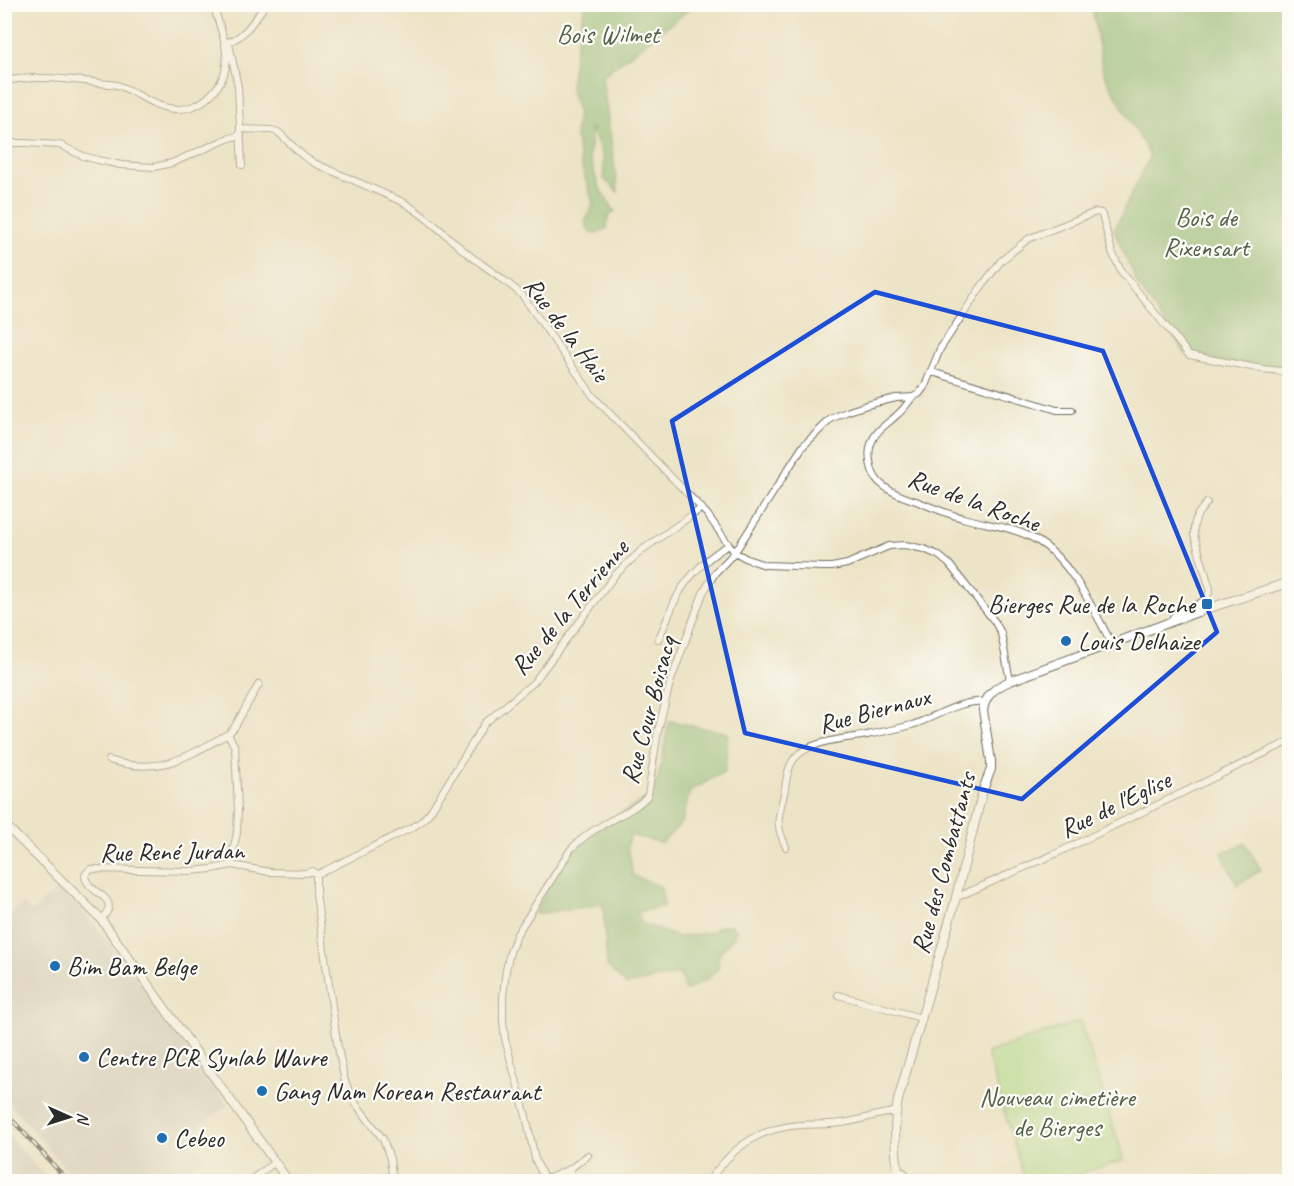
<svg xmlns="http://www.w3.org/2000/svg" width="1294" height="1186" font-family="Caveat,sans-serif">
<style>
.industrial{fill:#c9c3b8}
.green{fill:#a9db8a;stroke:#6a835a;stroke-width:1.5}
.forest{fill:#86bb76;stroke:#587350;stroke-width:1.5}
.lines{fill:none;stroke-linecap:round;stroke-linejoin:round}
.minor-casing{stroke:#6f6c61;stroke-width:8}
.tertiary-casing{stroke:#6f6c61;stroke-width:10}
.secondary-casing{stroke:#6f6c61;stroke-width:10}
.minor{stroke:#fff;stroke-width:6}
.tertiary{stroke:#fff;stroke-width:8}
.secondary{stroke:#fff;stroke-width:8}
.rail-casing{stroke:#2b2b2b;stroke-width:4.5}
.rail{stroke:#fdfcf7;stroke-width:2;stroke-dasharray:7;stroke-linecap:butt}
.marked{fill:none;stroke:#1d4ed8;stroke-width:4.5;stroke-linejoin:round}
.poi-dot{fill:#1f6fb2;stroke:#fdfcf7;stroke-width:2}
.labels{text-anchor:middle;stroke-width:4.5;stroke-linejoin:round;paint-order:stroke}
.park-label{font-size:26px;fill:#516048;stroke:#fdfcf7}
.street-label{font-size:26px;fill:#2b2b2b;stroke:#fdfcf7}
.poi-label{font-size:26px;fill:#2b2b2b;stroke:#fdfcf7;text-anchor:start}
</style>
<rect width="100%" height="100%" fill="#fdfcf7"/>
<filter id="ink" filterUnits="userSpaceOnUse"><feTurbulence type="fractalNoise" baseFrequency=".0167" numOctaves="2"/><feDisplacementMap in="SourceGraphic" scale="12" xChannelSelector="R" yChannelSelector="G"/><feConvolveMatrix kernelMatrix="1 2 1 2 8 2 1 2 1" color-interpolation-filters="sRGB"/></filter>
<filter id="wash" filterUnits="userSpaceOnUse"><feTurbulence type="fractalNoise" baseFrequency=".008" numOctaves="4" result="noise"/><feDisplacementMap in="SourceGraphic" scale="24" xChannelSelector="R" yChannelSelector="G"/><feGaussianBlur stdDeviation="1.35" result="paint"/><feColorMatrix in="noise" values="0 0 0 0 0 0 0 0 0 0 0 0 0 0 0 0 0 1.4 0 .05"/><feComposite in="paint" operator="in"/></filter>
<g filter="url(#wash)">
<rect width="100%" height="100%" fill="#ece4c6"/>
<path class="industrial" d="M60 886 124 959 228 1105 187 1134 204 1158 172 1181H76L5 1098V920L23 903 32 912Z
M5 1132 50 1181H5Z"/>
<path class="green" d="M1080 1021 1124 1160 1055 1181H1025L987 1053Z"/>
<path class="forest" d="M585 4 695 5 602 76 618 192 604 179 603 157 591 127 589 157 599 187 615 212 608 216 607 228 599 233 590 232 585 223 593 203 581 164 575 136 578 115 570 85 576 45Z
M1092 5H1289V370L1218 361 1185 353 1138 285 1114 230 1150 156 1103 72Z
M669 721 728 733 725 771 690 791 682 822 662 843 630 835 627 848 631 860 632 875 661 887 664 906 637 912 642 923 678 937 711 932 719 926 731 925 736 929 734 936 719 954 718 969 707 980 685 991 680 974 626 985 607 966 603 904 535 914 552 878 569 852 600 826 652 795 660 771Z
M1245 843 1261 870 1237 885 1222 853Z"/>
</g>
<g filter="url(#ink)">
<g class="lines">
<defs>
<path id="minor" d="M225 42C242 42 256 17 266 4
M229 43 238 87 242 165
M4 81C42 74 80 81 117 85 135 91 150 105 168 108 182 111 197 107 207 98 240 70 223 39 213 4
M240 129 271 130 278 132 303 156 314 163 403 202C429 217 450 240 473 258 490 270 507 281 522 295L593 396 707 514 726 541 735 552 747 559 765 565 823 567H832L847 564 889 546 905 545 924 549 938 555 949 564 995 622 1001 633 1010 681
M4 143H25L60 145 83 156 98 160 121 165 154 167 172 163 227 139 241 135
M932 372 1057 410H1072
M913 397C908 402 904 409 898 414 888 424 875 430 871 444 867 455 871 474 879 482 889 492 903 497 916 501 931 507 947 514 963 518 988 525 1015 527 1038 541 1072 562 1093 609 1112 644
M1174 621 1173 617 1175 615C1186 608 1208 605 1210 589L1194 535C1193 521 1197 513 1207 503
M658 639C666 625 670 609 678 595 688 576 710 555 729 545
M109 760C160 776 186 757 228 734
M786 847C775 824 778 817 784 794 786 783 787 768 794 759 809 740 845 739 867 735 882 732 897 729 912 725 935 718 960 699 985 702
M232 865V855L237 833 238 809 235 747 228 734 234 728 259 684
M316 875 413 827 422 821 430 812 485 723 534 682 615 575 642 550 702 508
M316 875V893L337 1042 344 1078 350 1094 356 1104 383 1139 390 1159 393 1182
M955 898 1055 854 1290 741
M101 919C125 896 86 895 85 875L90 869 190 871 212 869 232 865 270 872 306 873 313 871 316 875
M838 995 921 1018
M570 1169 571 1182
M898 1169 905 1173 908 1182
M248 1182 275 1162
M540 1182 570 1169 588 1155
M553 1182 546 1179 542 1174 535 1159 526 1116 505 1039 503 1020V996L506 970 510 952 517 934 571 849C580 840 590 832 601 826 617 816 637 809 648 795L658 731 670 683 703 593 715 573 735 552 803 446 831 419 846 412 867 405 896 398 913 397 919 394 925 386 940 349 981 287 1001 261 1028 239 1096 212 1101 213 1102 215 1112 252 1121 271 1189 355 1262 369 1290 372
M709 1182C713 1173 720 1167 726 1160 745 1139 771 1127 800 1125 813 1124 827 1125 841 1123 860 1121 877 1113 896 1112"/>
<path id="tertiary" d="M900 1182C895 1155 893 1126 898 1100L954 905 983 790 991 769V761L983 710C986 694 996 687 1010 681L1203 610 1290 582"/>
<path id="secondary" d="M4 824 101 919 289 1182"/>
</defs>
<use href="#minor" class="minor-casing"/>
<use href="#tertiary" class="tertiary-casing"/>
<use href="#secondary" class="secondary-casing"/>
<use href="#minor" class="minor"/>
<use href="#tertiary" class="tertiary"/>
<use href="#secondary" class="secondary"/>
<defs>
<path id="rail" d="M4 1111 69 1182"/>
</defs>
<use href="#rail" class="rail-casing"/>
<use href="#rail" class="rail"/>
</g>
</g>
<path d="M0 0H1294V1186H0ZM875 292 1103 351 1217 632 1022 799 745 733 672 421Z" fill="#ece4c6" fill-opacity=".55" fill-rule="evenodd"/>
<path class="marked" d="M875 292 1103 351 1217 632 1022 799 745 733 672 421Z"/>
<g class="poi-dot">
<rect x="1201" y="598" width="12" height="12" rx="3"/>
<circle cx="1066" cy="641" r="6"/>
<circle cx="55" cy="966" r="6"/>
<circle cx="84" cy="1057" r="6"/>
<circle cx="262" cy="1091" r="6"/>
<circle cx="162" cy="1138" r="6"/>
</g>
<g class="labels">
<g class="park-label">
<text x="608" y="43">Bois Wilmet</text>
<text x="1206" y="226">Bois de<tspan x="1206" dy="30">Rixensart</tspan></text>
<text x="1057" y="1106">Nouveau cimetière<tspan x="1057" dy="30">de Bierges</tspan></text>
</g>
<g class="street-label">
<text transform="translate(567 329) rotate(53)" y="9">Rue de la Haie</text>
<text transform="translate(974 500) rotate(20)" y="9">Rue de la Roche</text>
<text transform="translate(569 607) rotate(-50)" y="9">Rue de la Terrienne</text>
<text transform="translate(648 710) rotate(-75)" y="9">Rue Cour Boisacq</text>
<text transform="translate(874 710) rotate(-15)" y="9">Rue Biernaux</text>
<text transform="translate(1115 804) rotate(-26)" y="9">Rue de l'Eglise</text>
<text transform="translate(172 851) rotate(-1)" y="9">Rue René Jurdan</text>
<text transform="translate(943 863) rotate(-75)" y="9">Rue des Combattants</text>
</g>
<g class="poi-label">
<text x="1195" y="613" text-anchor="end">Bierges Rue de la Roche</text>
<text x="1078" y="650">Louis Delhaize</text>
<text x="67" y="975">Bim Bam Belge</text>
<text x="96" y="1066">Centre PCR Synlab Wavre</text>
<text x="274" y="1100">Gang Nam Korean Restaurant</text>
<text x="174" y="1147">Cebeo</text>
</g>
</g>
<rect width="1294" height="1186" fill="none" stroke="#fdfcf7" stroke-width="24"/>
<g transform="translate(69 1117) rotate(93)" stroke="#fdfcf7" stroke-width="4.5" paint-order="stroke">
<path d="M0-4.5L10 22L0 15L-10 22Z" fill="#2b2b2b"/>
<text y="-9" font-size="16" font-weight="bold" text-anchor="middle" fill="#2b2b2b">N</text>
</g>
</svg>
